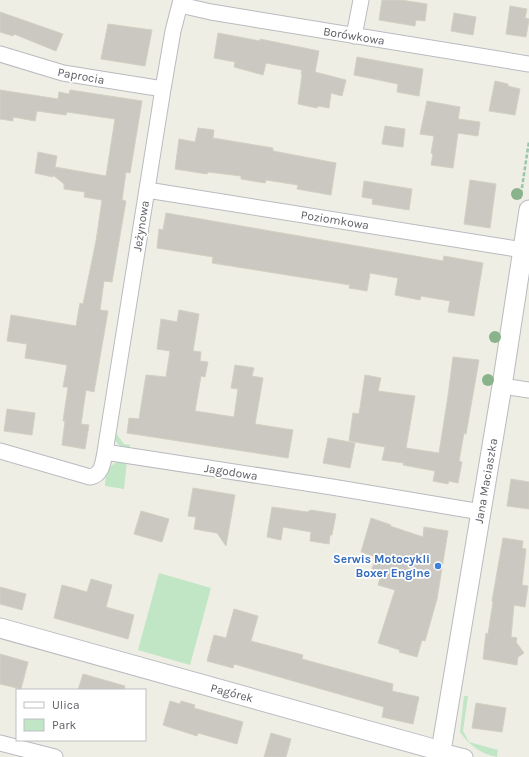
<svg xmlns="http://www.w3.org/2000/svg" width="529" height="757" font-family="Karla,sans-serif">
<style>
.green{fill:#c0e6c5}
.building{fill:#cac8c1;stroke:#d3d0c2}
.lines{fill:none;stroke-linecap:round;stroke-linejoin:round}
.minor-casing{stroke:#b9bbc0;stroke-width:17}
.tertiary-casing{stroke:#b9bbc0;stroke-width:21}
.path{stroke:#99c7ac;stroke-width:2.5;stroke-dasharray:4 2;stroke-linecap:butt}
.minor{stroke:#fff;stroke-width:15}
.tertiary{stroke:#fff;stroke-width:19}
.tree{fill:#88b38b}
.shop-dot{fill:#3f7fe0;stroke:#fff;stroke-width:1.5}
.labels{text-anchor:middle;stroke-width:3.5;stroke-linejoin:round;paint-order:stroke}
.street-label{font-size:12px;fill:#5c5e64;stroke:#fff}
.shop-label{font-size:12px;font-weight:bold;fill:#366cbe;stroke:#fff;text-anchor:end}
</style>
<rect width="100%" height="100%" fill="#eeeee4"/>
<path class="green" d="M115 432 124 444 130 445 129 449C121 447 116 445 114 436Z
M122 461H127L124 489 105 486C106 474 108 463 122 461Z
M159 573 211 588 190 665 138 650Z
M464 696H468L463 731 469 742 498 750 497 757C481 754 469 745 460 732Z"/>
<path class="building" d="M382 0H401L427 4 425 21 416 20 415 26 379 20Z
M510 6 527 9 525 18 529 19V20L526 37 506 34Z
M0 12 63 34 56 51 14 34 13 36 0 32Z
M454 13 476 17 473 35 451 31Z
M108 24 152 30 145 66 101 59Z
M218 33 260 41V39L319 51 315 72 346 80 342 96 331 93 329 108 318 106 317 108 298 104 302 75 301 74 302 70 266 63 263 75 234 67 235 62 214 58Z
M357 57 423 69 419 96 397 92 398 84 354 75Z
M495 81 508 84V86L520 89 515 115 489 111Z
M0 90 58 99 59 92 69 94 70 90 142 101 130 173 126 172 122 200 126 201 112 282 104 281 100 310 108 311 94 392 86 390 81 424 89 425 85 449 62 445 65 421H63L68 387H63L67 365 25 358 27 344 7 341 11 315 76 326 80 303 83 304 96 241 102 200 84 197 85 192 64 189V184L53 175V177L35 173 38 152 57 156 55 167 106 176 115 119 67 112 66 115 37 111 35 121 13 117V121L0 119Z
M427 101 460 107 458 119 480 122 478 136 458 133 453 168 431 165 433 154 431 153 434 136 420 134Z
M385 126 405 129 403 147 382 144Z
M198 128 214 130 213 138 273 148V151L336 163 331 195 297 189 298 185 266 180 265 183 241 179V176L208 172 207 174 175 169 179 139 195 142Z
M470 180 496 184 490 228 464 224Z
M364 181 412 189 409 210 372 204 373 199 362 197Z
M166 213 415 256 443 261 444 256 483 263 474 316 448 312 450 301 421 296 420 300 395 295 398 278 370 273 367 291 349 288 350 285 212 263 213 257 157 248 159 229 163 230Z
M179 310 199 314 193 351 201 352 200 361 208 362 205 377 201 376 195 411 234 417 238 389 231 388 235 365 254 368 252 376 263 378 255 424 293 430 288 458 127 433 129 418 139 419 146 375 166 377 170 351 157 349 161 319 177 322Z
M453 357 479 360 466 434 464 433 459 461 462 462 458 483 449 481 448 484 433 481 435 471 403 465 404 463 382 460 385 447 349 441 353 413 359 414 365 375 381 378 378 391 415 396 406 448 439 453 448 396Z
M7 409 35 413 32 435 4 431Z
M328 438 355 443 350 468 323 463Z
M511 479 529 482V509L507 506Z
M193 488 235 495 226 546 217 533 194 529 196 517 188 516Z
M272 507 307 512 311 510 336 514 332 535H330L329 544 310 541 311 532 283 527 281 540 267 537Z
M141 511 169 519 162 542 134 534Z
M371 518 391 525 390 526 423 537 424 527 448 531 437 599 425 641 422 640 417 657 399 652 400 650 378 643 395 590 378 585 382 572 372 569 376 557 361 552Z
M503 538 523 541 522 548 526 549 522 585 528 586 525 607 514 605 511 637 517 638 516 642 524 653 518 657 517 665 483 659 486 633 488 634 493 602 492 601Z
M91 579 112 585 106 607 134 615 128 639 54 618 62 585 87 592Z
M0 587 26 594 22 610 0 604Z
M234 609 258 616 251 641 303 655 302 659 393 684 392 691 419 697 413 724 382 717 384 707 234 664 233 668 207 661 214 635 226 638Z
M0 654 28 662 21 689 0 684Z
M83 674 125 686 124 690H78Z
M170 701 180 704 181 701 195 705 194 708 243 722 237 744 198 733 197 736 163 725Z
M476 703 506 708 502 732 472 728Z
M271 733 291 739 286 757H264Z"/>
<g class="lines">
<defs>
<path id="minor" d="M180 5 211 12 529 64
M354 36 361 0
M0 54 63 73 163 89
M147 190 523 250
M502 386 529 390
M0 451 90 477C102 475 103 463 105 452L332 487 481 512
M105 452 163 89 173 31 181 0
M0 743 55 757
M439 757 441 751 465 757"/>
<path id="tertiary" d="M0 628 441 751 502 386 529 210"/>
</defs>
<use href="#minor" class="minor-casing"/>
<use href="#tertiary" class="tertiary-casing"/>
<path class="path" d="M521 194 529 141"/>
<use href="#minor" class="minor"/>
<use href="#tertiary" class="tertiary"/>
</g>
<g class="tree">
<circle cx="517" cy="194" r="6"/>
<circle cx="495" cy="337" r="6"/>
<circle cx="488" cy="380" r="6"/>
</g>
<circle class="shop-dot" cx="438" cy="566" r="4"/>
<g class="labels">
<g class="street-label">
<text transform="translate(354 36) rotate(9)" y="4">Borówkowa</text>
<text transform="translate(81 76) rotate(10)" y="4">Paprocia</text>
<text transform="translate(335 220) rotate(9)" y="4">Poziomkowa</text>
<text transform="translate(141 226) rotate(-81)" y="4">Jeżynowa</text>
<text transform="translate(231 472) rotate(9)" y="4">Jagodowa</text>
<text transform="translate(486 481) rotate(-80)" y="4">Jana Maciaszka</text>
<text transform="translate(232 693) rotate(15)" y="4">Pagórek</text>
</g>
<g class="shop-label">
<text x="430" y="563">Serwis Motocykli<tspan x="430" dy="14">Boxer Engine</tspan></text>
</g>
</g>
<rect x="16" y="689" width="130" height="52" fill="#ffffff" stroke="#bebfc1"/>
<rect x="24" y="702" width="20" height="6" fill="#ffffff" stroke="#bebfc1"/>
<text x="52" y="709" font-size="12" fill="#5c5e64">Ulica</text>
<rect x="24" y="719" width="20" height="12" fill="#c0e6c5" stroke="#bebfc1"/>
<text x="52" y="729" font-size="12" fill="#5c5e64">Park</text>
</svg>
